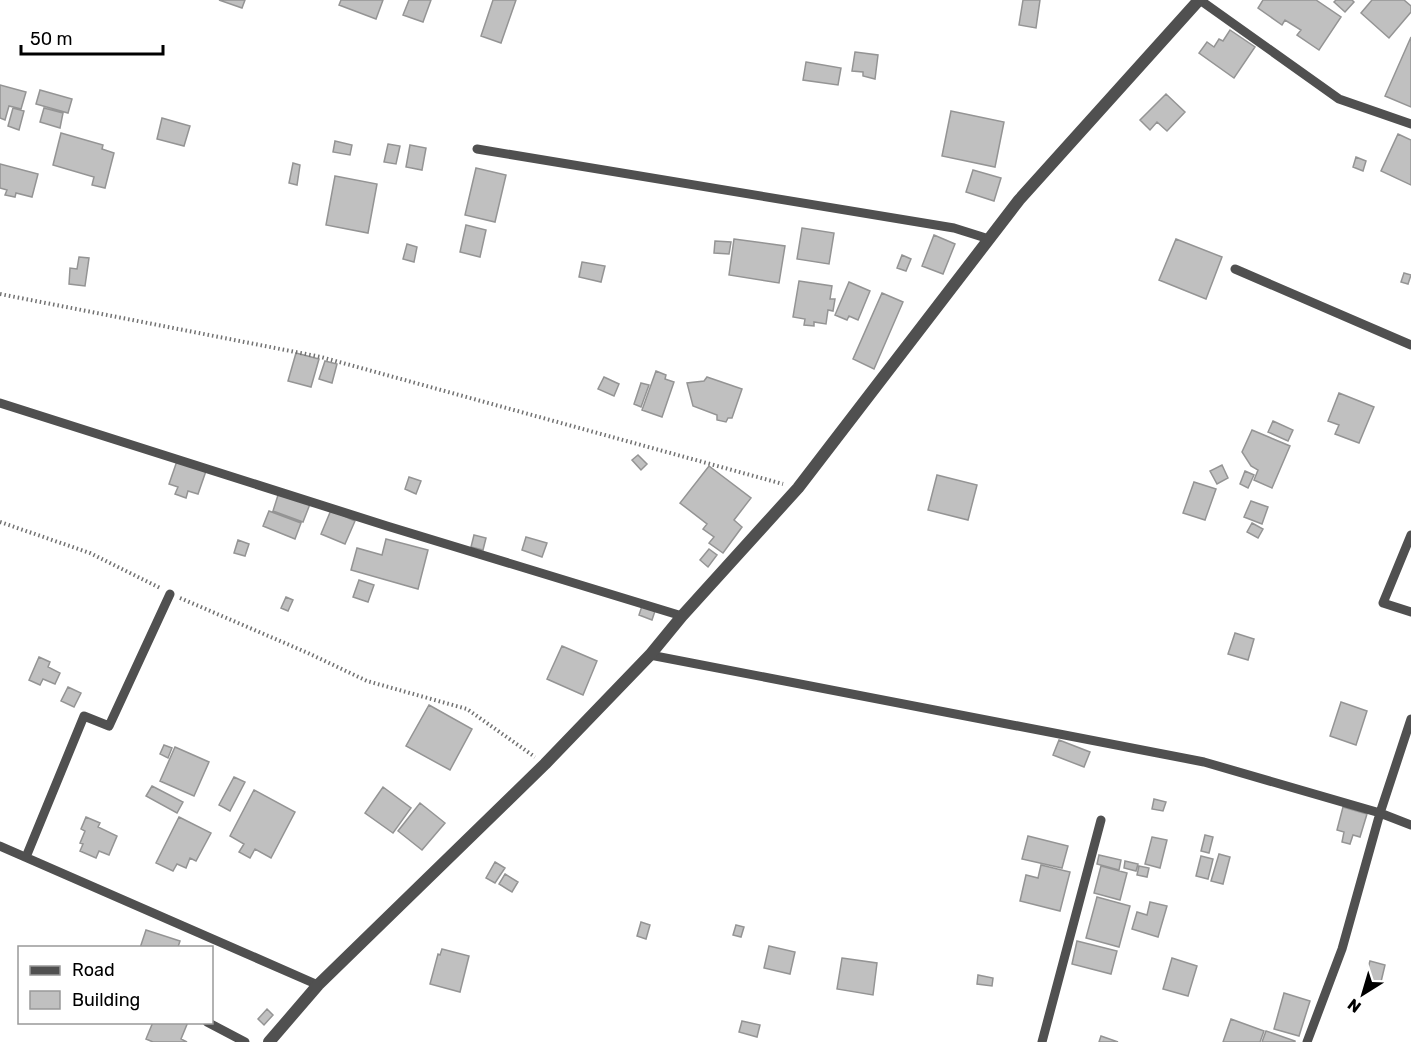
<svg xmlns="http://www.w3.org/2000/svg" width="1411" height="1042" font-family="Rubik,sans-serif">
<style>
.building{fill:#c0c0c0;stroke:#949494;stroke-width:1.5}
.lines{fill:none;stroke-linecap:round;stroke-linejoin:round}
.path{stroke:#727272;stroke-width:4;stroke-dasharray:1.5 3;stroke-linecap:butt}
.lane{stroke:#505050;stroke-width:9}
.street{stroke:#505050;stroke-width:12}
</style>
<rect width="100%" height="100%" fill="#fff"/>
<path class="building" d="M219 0H245L242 8Z
M341 0H383L376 19 339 5Z
M409 0H431L423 22 403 15Z
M493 0H516L501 43 481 36Z
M1023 0H1040L1036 28 1019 25Z
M1263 0H1316L1341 17 1319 50 1297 35 1301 30 1285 20 1282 25 1258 8Z
M1336 0H1352L1354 2 1345 12 1334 2Z
M1372 0H1404L1411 6V12L1389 38 1361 13Z
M1230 30 1255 47 1234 78 1199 53 1207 42 1214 47 1219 39 1223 41Z
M1411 37V107L1385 96Z
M855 52 878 55 875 79 863 76V72L852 71Z
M806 62 841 68 838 85 803 80Z
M0 85 26 92 21 109 9 106 5 120 0 118Z
M40 90 72 99 68 113 36 104Z
M1166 94 1185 112 1167 131 1157 122 1150 130 1140 120Z
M13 108 24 111 19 130 8 126Z
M44 108 63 113 60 128 40 122Z
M951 111 1004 122 995 167 942 156Z
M162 118 190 126 184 146 157 139Z
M61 133 103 145 102 149 114 153 105 188 92 185 94 177 53 165Z
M1398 134 1411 140V185L1381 171Z
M335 141 352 145 350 155 333 152Z
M388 144 400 146 396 164 384 162Z
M410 145 426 148 422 170 406 167Z
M1356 157 1366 161 1363 171 1353 167Z
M293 163 300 165 297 185 289 183Z
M0 164 38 174 32 197 16 193 15 197 5 195 7 190 0 188Z
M476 168 506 175 495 222 465 215Z
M973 170 1001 178 994 201 966 192Z
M335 176 377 184 368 233 326 225Z
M466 225 486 230 480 257 460 252Z
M802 228 834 233 829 264 797 259Z
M934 235 955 244 943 274 922 266Z
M734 239 785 246 779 283 729 275Z
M1176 239 1222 257 1206 299 1159 280Z
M715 241 731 242 729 254 714 253Z
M407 244 417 247 414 262 403 259Z
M902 255 911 259 906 271 897 268Z
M79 257 89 258 85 286 69 284 70 268 77 269Z
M582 262 605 266 601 282 579 277Z
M1404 273 1411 275 1408 284 1401 282Z
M799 281 832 286 830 299H835L833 311 828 310 826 324 814 322V326L804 325 805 319 793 317Z
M849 282 870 291 858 320 849 316 847 320 835 315Z
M882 293 903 302 874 369 853 359Z
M296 353 319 359 311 387 288 381Z
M325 361 337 364 332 383 319 379Z
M656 371 666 375 665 379 674 382 662 417 642 410Z
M604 377 619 384 614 396 598 389Z
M707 377 742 389 732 418H728L726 422 717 420V415L693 406 687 383 704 381Z
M641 383 649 385 641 407 634 404Z
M1339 393 1374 407 1359 443 1335 434 1339 425 1328 421Z
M1273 421 1293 430 1288 441 1268 432Z
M1252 430 1290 446 1272 488 1254 480 1258 470 1251 466 1242 452Z
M638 455 647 464 641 470 632 460Z
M177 461 206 471 198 494 188 491 186 498 175 494 178 487 169 484Z
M1222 465 1228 478 1217 484 1210 471Z
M709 466 751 498 734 520 742 527 723 553 709 543 714 537 703 529 707 524 680 503Z
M1245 471 1254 475 1248 488 1240 484Z
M937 475 977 485 968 520 928 510Z
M409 477 421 481 416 494 405 489Z
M1194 482 1216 489 1205 520 1183 513Z
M279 492 310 504 303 522 273 511Z
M1251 501 1268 507 1262 524 1244 517Z
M331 510 355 521 345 544 321 534Z
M269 511 301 523 295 539 263 526Z
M1252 523 1263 529 1258 538 1247 532Z
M474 535 486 538 483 550 471 547Z
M526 537 547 543 542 557 522 550Z
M386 539 428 550 418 589 351 570 357 548 382 555Z
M238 540 249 544 245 556 234 553Z
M709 549 717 555 708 567 700 560Z
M359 580 374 585 368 602 353 597Z
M286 597 293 600 288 611 281 608Z
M642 606 655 611 652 620 639 615Z
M1235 633 1254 639 1248 660 1228 654Z
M562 646 597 661 583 695 547 679Z
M39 657 50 662 48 667 60 673 55 684 43 679 40 685 29 680Z
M68 687 81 693 74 707 61 701Z
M1341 702 1367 711 1356 745 1330 736Z
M429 705 472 729 450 770 406 746Z
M1059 740 1090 752 1084 767 1053 755Z
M164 745 172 748 168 758 160 754Z
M175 747 209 762 194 796 160 781Z
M234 777 245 782 230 811 219 805Z
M152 786 183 802 177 813 146 796Z
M383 787 411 808 393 833 365 813Z
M254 790 295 812 271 858 255 849 250 858 239 852 244 844 230 836Z
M1154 799 1166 802 1163 811 1152 809Z
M420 803 445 823 422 850 398 831Z
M1343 807 1367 814 1360 837 1353 835 1350 844 1342 842 1344 832 1337 830Z
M86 817 100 823 98 827 117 836 109 855 99 851 96 858 80 851 83 844 80 843 85 831 81 829Z
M179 817 211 833 196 861 190 858 186 868 177 864 173 871 156 863Z
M1205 835 1213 837 1209 853 1201 851Z
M1028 836 1068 846 1062 868 1022 859Z
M1152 837 1167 840 1160 868 1145 864Z
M1219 854 1230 857 1223 884 1211 881Z
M1099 855 1121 860 1119 870 1097 864Z
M1201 856 1213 859 1208 879 1196 876Z
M1125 861 1138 864 1136 871 1124 868Z
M495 862 505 868 495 883 486 878Z
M1041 865 1070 872 1060 911 1020 901 1026 875 1038 878Z
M1101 866 1127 873 1120 900 1094 893Z
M1139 866 1149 868 1147 877 1137 875Z
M505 874 518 882 512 892 499 884Z
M1097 897 1130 906 1119 947 1086 938Z
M1150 902 1167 906 1158 937 1132 929 1137 912 1147 915Z
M641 922 650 925 646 939 637 936Z
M736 925 744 927 741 937 733 935Z
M146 930 180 941 178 947 181 948H140Z
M1077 941 1117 951 1111 974 1072 964Z
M769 946 795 952 790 974 764 968Z
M442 949 469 956 460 992 430 984 438 954 440 955Z
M842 958 877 963 873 995 837 989Z
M1172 958 1197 966 1188 996 1163 989Z
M1370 961 1385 965 1380 986 1364 982Z
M978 975 993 978 992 986 977 984Z
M1284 993 1310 1001 1299 1036 1274 1029Z
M267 1009 273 1015 264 1025 258 1019Z
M1231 1019 1264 1031 1260 1042H1223Z
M742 1021 760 1025 757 1037 739 1032Z
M153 1022H188L181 1039 187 1042H153L146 1039Z
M1266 1031 1295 1041V1042H1262Z
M1101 1036 1118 1042H1099Z"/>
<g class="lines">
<path class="path" d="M0 294 321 357 783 484
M0 522 90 553 160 588
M180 598 308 653 367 681 467 709 535 757"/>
<path class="lane" d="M1200 0 1339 99 1411 124
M477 149 954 228 989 239
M1235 269 1411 345
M0 403 387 526 682 616
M1411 535 1383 603 1411 612
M650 655 1204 762 1380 813 1411 825
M0 846 318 985
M26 857 84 716 109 726 170 594
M207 1022 245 1042
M1042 1042 1101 820
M1307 1042 1342 949 1380 813 1411 719"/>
<path class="street" d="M269 1042 318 985 545 764 650 655 682 616 798 488 1019 200 1199 0"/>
</g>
<rect x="18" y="946" width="195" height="78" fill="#ffffff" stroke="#999999" stroke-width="1.5"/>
<rect x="30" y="966" width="30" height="9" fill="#505050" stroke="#999999" stroke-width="1.5"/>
<text x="72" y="976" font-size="18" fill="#000000">Road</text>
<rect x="30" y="991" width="30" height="18" fill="#c0c0c0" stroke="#999999" stroke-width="1.5"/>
<text x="72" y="1006" font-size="18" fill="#000000">Building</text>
<g transform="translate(1363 994) rotate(217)" stroke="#ffffff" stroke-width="4.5" paint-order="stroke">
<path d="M0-4.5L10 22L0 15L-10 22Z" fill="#000000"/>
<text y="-9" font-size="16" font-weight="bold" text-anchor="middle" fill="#000000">N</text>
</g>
<path d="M21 45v9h142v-9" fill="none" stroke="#000000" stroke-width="3"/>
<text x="30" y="45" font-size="18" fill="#000000" stroke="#ffffff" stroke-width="4.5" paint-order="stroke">50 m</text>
</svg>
